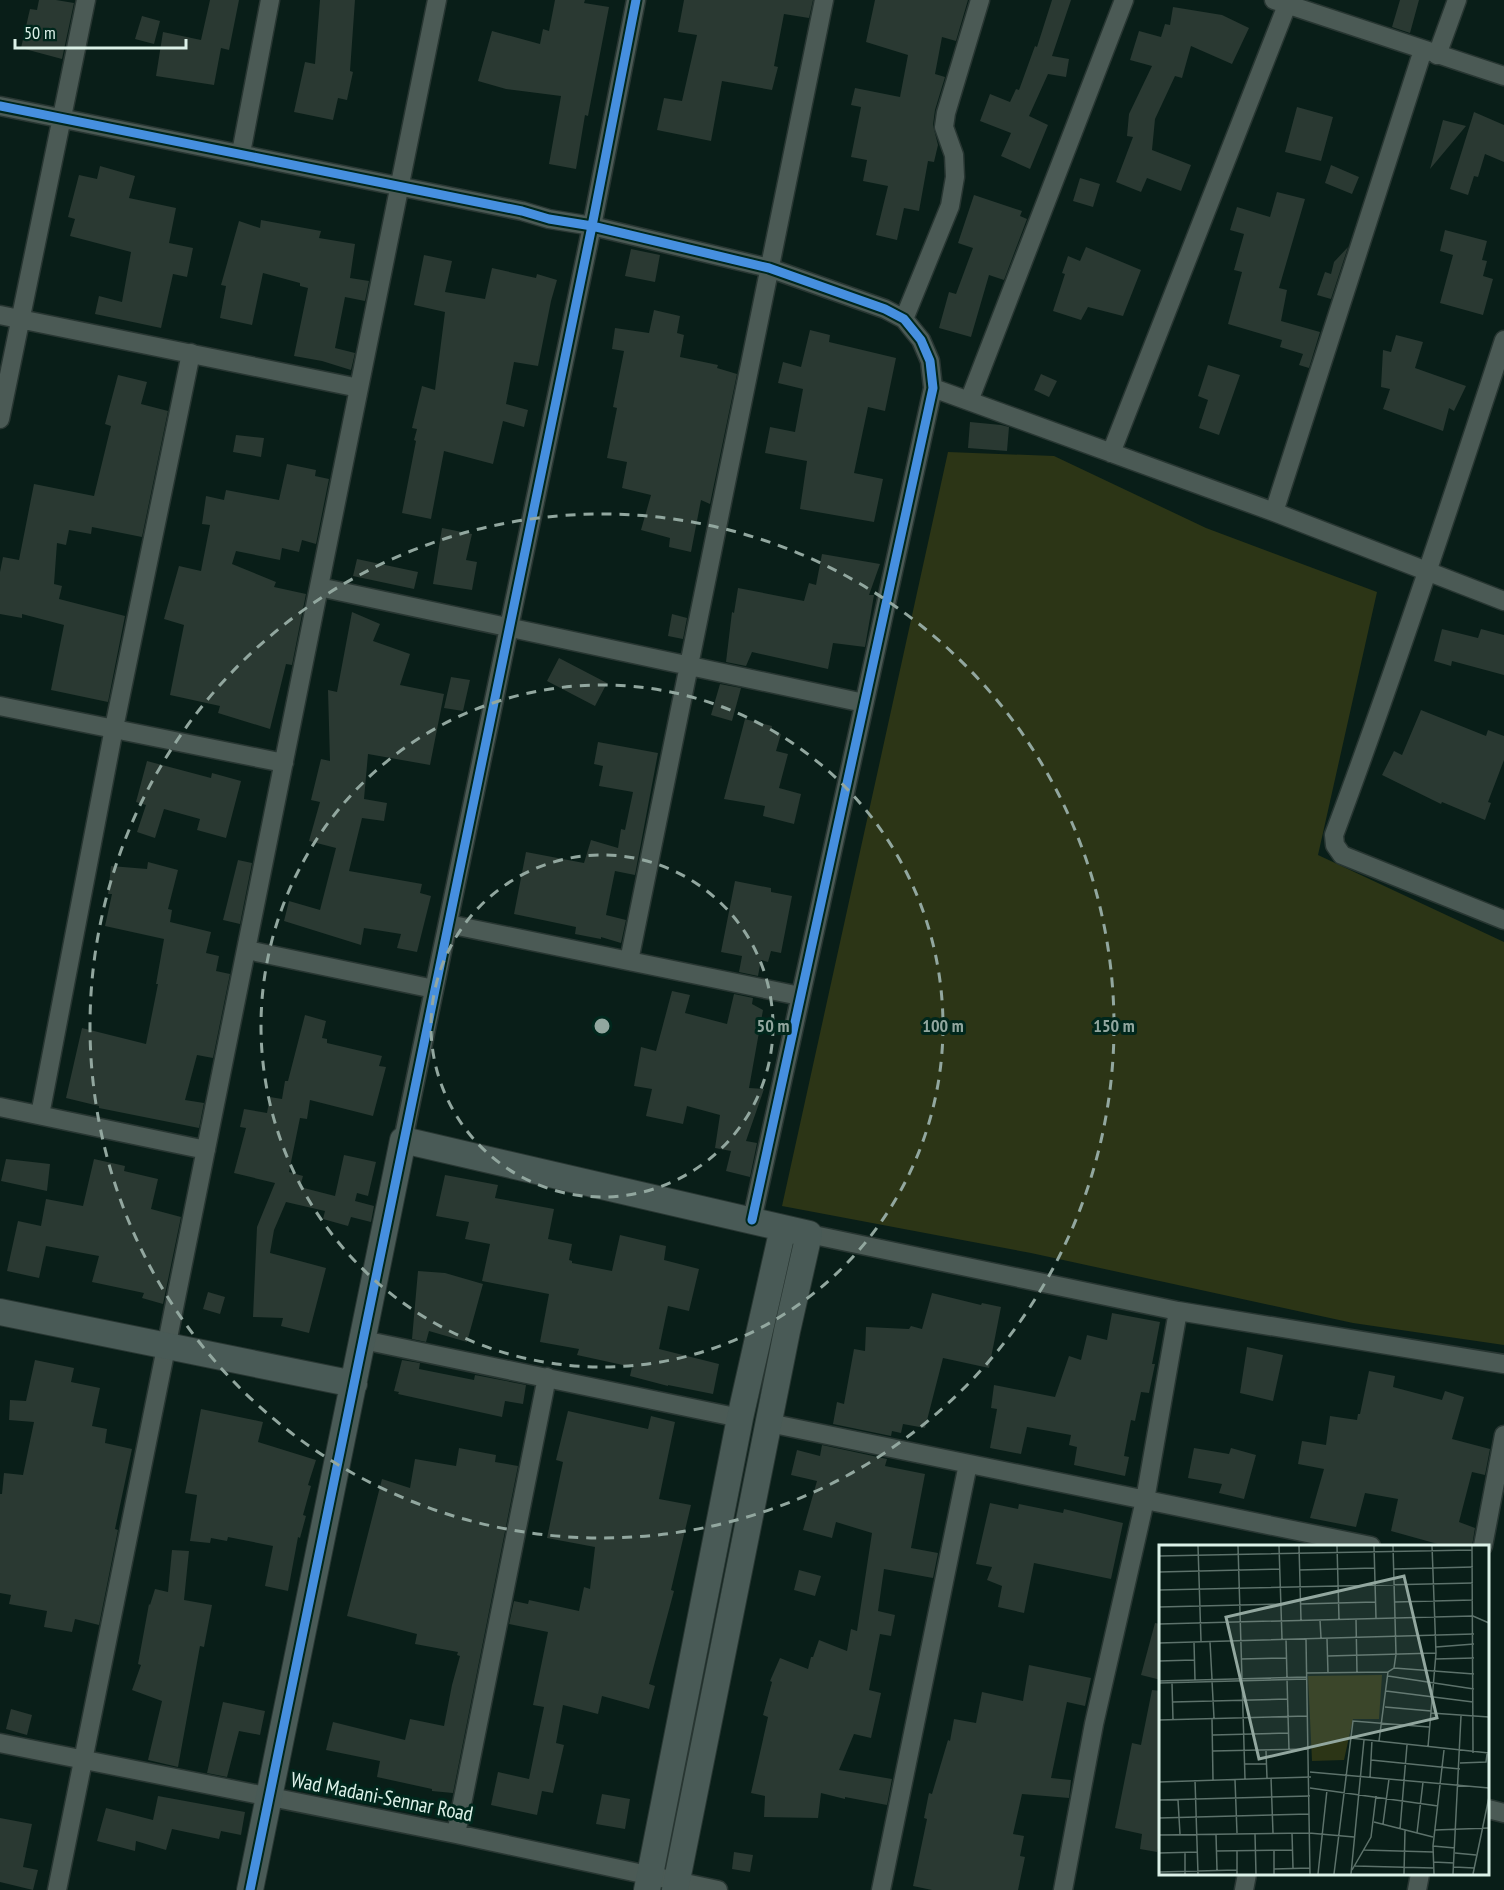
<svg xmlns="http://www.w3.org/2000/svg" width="1504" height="1890" font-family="'PT Sans Narrow',sans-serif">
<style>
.green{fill:#2c3516}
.building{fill:#2a3932}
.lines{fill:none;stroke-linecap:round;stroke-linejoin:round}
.street-casing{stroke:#283632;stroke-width:21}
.secondary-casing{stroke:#283632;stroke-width:28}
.street{stroke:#4b5a55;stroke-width:18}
.secondary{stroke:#495a56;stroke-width:26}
.cycleway-casing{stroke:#00271c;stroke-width:13}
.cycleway{stroke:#468fdf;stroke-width:9}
.ring{fill:none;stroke:#92a79f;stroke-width:3;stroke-dasharray:10 8}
.labels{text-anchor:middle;stroke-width:6;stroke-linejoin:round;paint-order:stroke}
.street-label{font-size:21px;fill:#dcf1e8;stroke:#00271c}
.inset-road{fill:none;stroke:#5d726b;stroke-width:1.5}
.view{fill:#92a79f;fill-opacity:0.15;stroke:#92a79f;stroke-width:3}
.inset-edge{fill:none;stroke:#dcf1e8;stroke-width:3}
.centre{fill:#92a79f;stroke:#00271c;stroke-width:3}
.ring-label{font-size:18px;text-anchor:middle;font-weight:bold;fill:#92a79f;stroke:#00271c;stroke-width:6;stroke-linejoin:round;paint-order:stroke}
</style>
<rect width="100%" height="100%" fill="#091e18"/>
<path class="green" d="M948 452 1054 456 1206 528 1377 592 1318 855 1504 942V1345L1353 1323 1031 1253 782 1206Z"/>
<path class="building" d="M39 0H56L74 3 62 59 21 48 30 9 37 10Z
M210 0H239L229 50 221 48 214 85 156 76 163 32 201 40Z
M320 0H355L350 71 353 72 347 100 338 98 333 120 294 112 305 62 315 64Z
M555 0H585L584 3 609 7 588 116 585 115 576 169 549 164 561 96 506 89 478 81 492 31 540 44 543 29 549 31Z
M684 0H813L809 18 784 14 774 66 778 67 772 90 722 81 711 141 657 130 664 98 682 101 697 35 678 32Z
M875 0H968L956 41 942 37 935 74 945 77 935 110 933 125 938 145 934 162 928 161 919 211 904 208 897 240 876 235 888 186 863 181 867 160 851 157 861 107 851 105 855 88 900 97 908 55 866 42Z
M1052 0H1071L1052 56 1069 59 1066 77 1048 74 1029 116 1048 125 1030 169 1001 156 1011 133 980 121 990 94 1010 102 1016 89 1019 90 1035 46 1037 47Z
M1400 0H1419L1410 33 1392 27Z
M1173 7 1222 15 1249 28 1232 64 1191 46 1182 78 1175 76 1155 119 1152 150 1191 165 1181 191 1147 178 1141 192 1116 182 1133 137 1127 136 1129 114 1152 66 1130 60 1139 31 1161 37 1165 24 1170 25Z
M142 16 160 21 154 44 135 39Z
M1297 107 1333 117 1321 161 1285 152Z
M1474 112 1504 125V162L1485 154 1478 177 1474 176 1468 195 1450 189Z
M1443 120 1466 126 1430 169Z
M1331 165 1359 177 1352 194 1325 183Z
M100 166 135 176 129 198 176 208 169 243 193 248 187 277 173 274 161 328 95 314 99 296 122 302 131 252 70 236 75 219 68 217 79 175 97 179Z
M1080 178 1100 184 1093 207 1073 201Z
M1277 192 1305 199 1279 288 1287 290 1281 321 1320 332 1309 368 1299 365 1303 354 1280 347 1282 340 1228 324 1242 272 1234 270 1244 234 1230 230 1237 207 1270 217Z
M974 195 1022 211 1020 216 1027 219 1004 280 989 275 971 337 939 328 949 292 956 294 973 248 958 243Z
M261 220 321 231 319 238 355 244 350 278 369 281 365 301 345 297 335 348 355 353 351 370 322 361 294 356 308 288 300 286V283L263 273 252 325 220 318 226 286 221 285 239 221 260 228Z
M1445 230 1487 241 1482 260 1487 261 1483 276 1493 279 1483 315 1440 303 1453 255 1440 251Z
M1086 247 1141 270 1123 316 1088 307 1081 320 1053 311 1065 274 1062 273 1068 256 1080 261Z
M1348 247 1331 299 1317 295 1325 272 1331 274 1334 262Z
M631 249 660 255 655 282 625 276Z
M424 255 452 261 445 292 485 299 492 268 536 278 537 274 557 280 551 301 538 366 514 362 506 404 528 410 524 427 503 421 493 464 444 451 431 519 402 513 416 441 414 440 417 429 412 428 422 386 435 390 445 312 414 305Z
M654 310 680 316 677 333 684 335 680 357 718 365 717 368 737 374 710 504 701 500 691 552 669 547 670 538 641 530 651 495 622 488 627 462 607 458 617 408 613 407 624 351 612 349 615 328 649 333Z
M810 330 830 335 829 342 896 358 885 411 868 407 854 473 883 479 874 522 800 509 807 461 765 453 770 427 795 432 803 389 778 383 783 362 801 367Z
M1396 335 1423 342 1415 368 1466 386 1454 411 1449 408 1443 431 1383 409 1390 389 1381 387 1383 350 1391 352Z
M1208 365 1240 375 1219 435 1199 428 1208 400 1198 396Z
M1041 374 1057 381 1049 397 1034 390Z
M118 375 147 382 141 404 168 411 142 537 92 527 91 534 69 530 66 545 57 543 54 584 62 586 59 599 125 616 108 702 51 690 64 625 22 614V618L0 614V572L3 557 19 560 34 484 94 496 111 426 105 424Z
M970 422 1001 425 1009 427 1007 451 968 448Z
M236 435 264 438 261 457 233 452Z
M287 464 316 470 315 476 329 479 316 544 302 540 299 552 282 548 280 560 236 551 232 564 276 582 274 587 306 594 292 665 286 664 270 729 218 713 220 706 170 695 184 625 164 619 179 566 201 571 210 525 202 524 206 496 224 500 226 490 279 500Z
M442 528 472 534 466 560 477 562 472 590 433 584Z
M822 554 880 564 869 595H874L865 647 833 643 828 669 752 652 746 666 726 662 732 612 734 613 738 588 804 601 809 583 816 585Z
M357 559 418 572 414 589 353 576Z
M352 612 380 624 373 641 410 654 400 685 444 694 430 765 368 754 364 799 387 803 384 821 362 818 349 871 422 884 420 893 431 896 417 952 397 948 401 934 364 928 361 945 284 921 289 901 320 910 336 848 309 841 320 802 311 800 321 759 330 761 328 690 337 692Z
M672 614 687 618 683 639 668 636Z
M1442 629 1478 638 1481 629 1504 635V675L1452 661 1451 666 1434 661Z
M559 658 607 683 595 706 547 681Z
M451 677 470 680 463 711 444 708Z
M720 684 741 688 732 721 711 715Z
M1421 710 1486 736 1488 730 1504 736V760L1488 802 1491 803 1485 820 1442 802 1441 804 1382 775 1394 751 1402 755Z
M745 719 772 726 771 731 781 734 776 751 788 754 779 788 801 794 794 824 763 816 765 806 724 799Z
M598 742 658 753 635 875 615 871 606 915 626 920 621 943 601 937V939L575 934 576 927 514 914 526 852 584 863 591 840 618 848 621 829 625 830 633 792 599 786 603 766 594 764Z
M147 761 211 778 212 773 241 781 226 838 197 830 200 819 164 809 155 838 137 832 146 805 136 802Z
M238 860 252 863 240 924 223 920Z
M148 862 178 870 168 909 172 910 170 922 211 932 206 953 219 956 216 971 230 974 213 1058 197 1055 185 1100 204 1103 199 1128 99 1108V1106L66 1098 82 1028 146 1044 158 984H156L164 939 105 926 112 894H108L111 866 147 869Z
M735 881 771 888V892L792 896 781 953 771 951 768 962 761 960 758 976 739 972 742 956 721 952Z
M672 991 690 995 685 1013 727 1024 734 994 753 998 752 1004 763 1010 749 1088 764 1089 746 1141 757 1143 750 1177 726 1171 731 1151 715 1148 720 1115 687 1106 683 1124 646 1116 652 1089 634 1086 641 1047 656 1051Z
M305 1015 326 1021 322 1038 327 1039V1043L382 1056 379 1066 386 1067 373 1116 310 1100 307 1119 300 1118 289 1172 303 1176 300 1187 335 1196 344 1155 376 1162 368 1196 357 1193 355 1201 374 1206 371 1222 351 1217 348 1226 323 1219 325 1211 286 1202 274 1230 270 1253 326 1268 309 1333 281 1326 283 1318 253 1317 257 1227 275 1183 234 1173 246 1128 240 1127 244 1109 267 1113 270 1097 282 1099 285 1081H288Z
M6 1159 50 1164 47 1191 1 1181Z
M94 1159 125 1166 124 1171 158 1179 151 1209 181 1217 163 1304 142 1298 144 1293 92 1282 99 1256 46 1246 39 1278 7 1271 18 1221 41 1226 46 1199 83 1206Z
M445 1175 498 1185 495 1198 554 1209 548 1239 572 1244 569 1260 572 1261V1263L612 1271 620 1235 666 1246 664 1260 699 1269 689 1311 668 1306 659 1349 719 1364 713 1394 668 1385V1386L630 1376 632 1367 577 1355 579 1349 540 1342 549 1294 482 1281 490 1244 465 1239 469 1222 436 1216Z
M418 1271 445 1273 483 1284 467 1342 429 1331 426 1342 412 1339Z
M208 1292 225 1297 220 1314 203 1309Z
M932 1293 981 1305 982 1303 1001 1307 989 1368 943 1358 925 1428 903 1424 901 1433 892 1431 891 1436 833 1424 837 1402 844 1404 854 1349 865 1351 866 1327 909 1329 911 1326 922 1329Z
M1112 1313 1160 1322 1152 1364H1155L1149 1393 1141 1392 1135 1421 1131 1420 1124 1456 1129 1457 1125 1476 1074 1465 1077 1447 1069 1445 1071 1435 1027 1427 1021 1454 990 1448 997 1409 991 1408 994 1385 1055 1397 1069 1356 1081 1360 1087 1335 1107 1340Z
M1247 1347 1283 1355 1273 1401 1240 1393Z
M35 1360 74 1368 71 1382 100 1388 92 1426 107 1429 105 1443 132 1449 115 1529 118 1530 99 1625 75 1619 72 1632 44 1627 47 1611 9 1604 11 1595 0 1593V1494H2L4 1473 23 1475 34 1422 9 1420 10 1400 26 1401Z
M402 1360 420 1363 419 1369 474 1380 475 1375 526 1385 523 1404 505 1401 502 1417 398 1394 399 1392 394 1391Z
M1369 1371 1395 1376 1393 1387 1442 1400 1445 1391 1464 1397 1452 1439 1490 1449 1485 1475 1472 1472 1459 1522 1475 1528 1472 1546H1445L1391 1531 1398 1499 1365 1493 1356 1527 1310 1518 1324 1469 1298 1464 1302 1441 1326 1445 1330 1416 1357 1420 1358 1414H1360Z
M201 1409 263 1422 258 1442 316 1460 308 1485 311 1486 303 1515 306 1516 300 1538 298 1537 288 1591 265 1586 273 1546 228 1537 227 1541 211 1538 210 1543 190 1541 197 1495 185 1493Z
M568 1411 648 1429 651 1416 675 1422 659 1499 691 1505 671 1590 674 1591 649 1684 655 1686 649 1709 602 1696 598 1714 563 1705 556 1743 564 1745 553 1793 542 1791 537 1815 491 1805 498 1772 529 1779 544 1707 533 1705 548 1632 509 1624 514 1601 528 1604 529 1600 579 1611 584 1587 590 1589 595 1547 547 1538 563 1462 556 1460Z
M822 1445 887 1459 885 1466 925 1474 911 1548 938 1553 933 1578 884 1569 878 1611 895 1615 891 1636 880 1634 869 1690 881 1693 871 1738 854 1734 839 1770 892 1779 887 1805 845 1797V1799L821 1793 818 1818 764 1817 765 1796 751 1793 768 1717 763 1715 772 1682 770 1681 780 1658 808 1669 811 1657H813L819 1640 847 1651 851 1629 857 1631 872 1533 836 1522 832 1538 803 1530 817 1481 791 1475 797 1450 820 1456Z
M459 1448 496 1455 495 1462 518 1466 453 1793 432 1791V1789L377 1777 380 1761 326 1750 333 1722 405 1740 410 1719 444 1726 452 1685 460 1656 457 1655 458 1652 415 1644 417 1634 347 1616 382 1479 410 1488 415 1459 456 1466Z
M1194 1448 1229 1454 1231 1448 1256 1455 1244 1499 1219 1493 1222 1484 1188 1478Z
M990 1503 1018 1509 1019 1504 1063 1513 1064 1509 1123 1523 1111 1579 1034 1563 1024 1613 998 1607 1002 1586 987 1580 992 1567 976 1564Z
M172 1550 189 1551 184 1600 212 1605 204 1647 200 1646 178 1767 148 1760 162 1701 132 1690 141 1665 138 1664 149 1604 150 1605 155 1589 168 1592Z
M799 1570 821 1576 815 1596 794 1590Z
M1155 1623 1161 1624V1680L1141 1675Z
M1029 1665 1091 1678 1085 1706 1067 1702 1051 1778 1071 1780 1069 1798 1022 1794 1013 1834 1024 1836 1020 1856 1025 1857 1018 1890H932L913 1886 927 1819 924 1818 929 1793 932 1794 948 1740 950 1741 954 1719 976 1723 982 1692 1023 1701Z
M1152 1690 1161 1691V1837L1157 1852 1140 1849 1142 1834 1115 1828 1132 1743 1141 1745Z
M223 1702 265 1711 260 1735 239 1731 227 1777 207 1773Z
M11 1709 32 1715 27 1735 6 1729Z
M602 1794 630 1799 625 1829 596 1824Z
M158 1796 245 1812 241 1835 221 1831 219 1839 172 1829 166 1850 136 1841 135 1851 97 1841 106 1808 153 1820Z
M0 1818 32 1824 23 1867 38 1870 33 1890 0 1882Z
M734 1852 753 1855 750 1872 732 1869Z"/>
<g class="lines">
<defs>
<path id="street" d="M1274 0 1504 76
M1437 55 1457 0
M0 106 522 211 549 219 592 226 769 268 885 309 904 319 921 340 930 361 933 388 752 1220
M241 153 270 0
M0 315 359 388
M904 319 950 206 955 177 954 155 944 127 946 113 980 0
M1504 340C1450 506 1395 672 1334 835L1335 845 1342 855 1504 920
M933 388 1274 512 1504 601
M969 401 1124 0
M0 419 86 0
M1111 453 1289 0
M1274 512 1423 50
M319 587 864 703
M0 706 284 763
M448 924 800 996
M247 950 434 989
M629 961 824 0
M0 1107 206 1150
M40 1115 114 728 191 353
M403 1140 592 226 636 0
M809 1234 1178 1311 1504 1364
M363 1340 740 1418
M769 1423 1371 1546
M1483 1546 1504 1435
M0 1743 456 1834 718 1890
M1488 1809 1504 1813
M456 1834 547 1377
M57 1890 437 0
M881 1890 968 1464
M1063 1890 1094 1724 1145 1500 1178 1311
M1244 1890 1247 1874
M1417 1890 1420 1874"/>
<path id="secondary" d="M0 1312 354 1384
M250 1890 403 1140 809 1234 787 1331 675 1890
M647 1890 740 1418 783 1228"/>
</defs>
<use href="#street" class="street-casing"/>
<use href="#secondary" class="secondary-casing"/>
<use href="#street" class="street"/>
<use href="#secondary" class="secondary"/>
<defs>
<path id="cycleway" d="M0 106 522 211 549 219 592 226 769 268 885 309 904 319 921 340 930 361 933 388 752 1220
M250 1890 592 226 636 0"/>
</defs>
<use href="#cycleway" class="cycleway-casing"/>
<use href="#cycleway" class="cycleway"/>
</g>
<g class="ring">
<circle cx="602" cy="1026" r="171"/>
<circle cx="602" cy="1026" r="341"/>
<circle cx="602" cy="1026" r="512"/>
</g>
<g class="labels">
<g class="street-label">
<text transform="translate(382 1797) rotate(11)" y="7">Wad Madani-Sennar Road</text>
</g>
</g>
<g transform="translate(1159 1545)">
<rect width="330" height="330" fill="#091e18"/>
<path d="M223 130 220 174H194L185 215 153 216 149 131Z" fill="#2c3516"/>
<path class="inset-road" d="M39 1 42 96M79 1 86 234M120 1 123 94M140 1 142 75M178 1 180 74M215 1 217 73M313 1 314 208M0 11 313 5M235 24 314 22M140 25 215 23M0 27 121 24M0 45 314 38M236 57 314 55M141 59 216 57M0 62 122 59M197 74 198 128M161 75 162 93M0 79 314 71 330 78M127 94 128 132M147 94 151 329M168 94 169 128M35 97 36 135M51 97 53 134M0 98 315 89M277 102 315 99M169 111 277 108M82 114 128 113M276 114 315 113M0 116 35 115M235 123 315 129M147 128 229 127M229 131 315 144M128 134 130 205M0 136 147 132M53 136 55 173M0 138 147 134M13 138 14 175M227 146 314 157M14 157 129 154M226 162 272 166M272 168 330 172M53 174 54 235M0 175 148 171M54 190 129 188M191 193 330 208M220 196 229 127 235 123 237 109 234 1M269 202 277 108 273 1M54 206 150 204M107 206 108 233M212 215 301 224M301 218 327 217 328 209M85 219H107M151 227 330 243M112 233 114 288M211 233 213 195M36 235 39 329M76 235 78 288M0 237 152 232M151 243 279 261M0 255 151 251M19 255 21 289M0 273 150 269M215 277 274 292M224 279 230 234M241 284 248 200M276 285 330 283M133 288 134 323M258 288 264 237M57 289 58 325M96 289 97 329M0 290 150 288 195 292M274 301 296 303M205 305 274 307M57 306 134 305M78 306V329M26 307V329M0 308 39 307M296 308 317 310M274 317 295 318M196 321 274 323M295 322 315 323M115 324 151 323M193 325 212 292 217 251M0 327 78 325M115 329V305M159 329 168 245M175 329 194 176 270 182M192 329 205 195M245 329 246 285M275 329 274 301 285 205M294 329 302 171M314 329 330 252"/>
<path class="view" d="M245 31 278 173 100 214 67 72Z"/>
<rect width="330" height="330" class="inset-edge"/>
</g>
<circle cx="602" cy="1026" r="9" class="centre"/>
<g class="ring-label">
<text x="773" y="1032">50 m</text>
<text x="943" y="1032">100 m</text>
<text x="1114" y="1032">150 m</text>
</g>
<path d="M15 39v9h171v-9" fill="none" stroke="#dcf1e8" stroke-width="3"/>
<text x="24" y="39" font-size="18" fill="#dcf1e8" stroke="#00271c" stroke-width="4.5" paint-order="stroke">50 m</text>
</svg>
